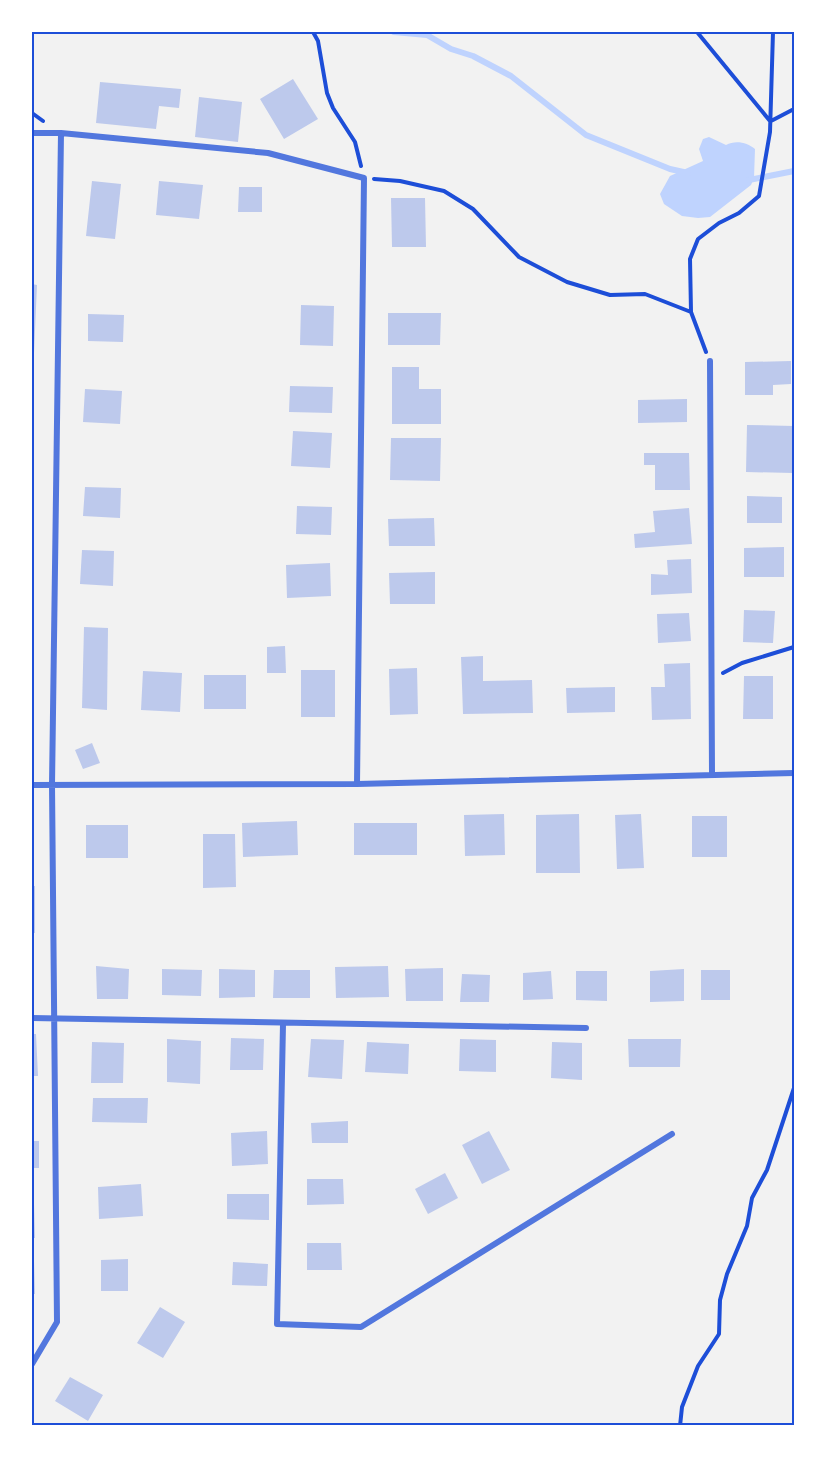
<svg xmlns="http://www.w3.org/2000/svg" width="826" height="1457" font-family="'Roboto Condensed',sans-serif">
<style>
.water{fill:#bfd3fe}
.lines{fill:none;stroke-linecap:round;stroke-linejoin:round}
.stream{stroke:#bfd3fe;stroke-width:6}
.building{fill:#bdc9ec}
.path{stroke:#1d4ed8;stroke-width:4}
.minor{stroke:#5277de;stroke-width:6}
.neatline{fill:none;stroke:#1d4ed8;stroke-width:2}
</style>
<rect width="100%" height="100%" fill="#f2f2f2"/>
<path class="water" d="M709 137 726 145C735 140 747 142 755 149L754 178 751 185 710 217 698 218 682 216 664 204 660 194 670 176 703 161 699 149 703 139Z"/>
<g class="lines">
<path class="stream" d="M394 32 427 35 451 49 473 56 511 76 586 135 670 169 688 173
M749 180 794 171"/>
</g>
<path class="building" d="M293 79 318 119 284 139 260 99Z
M100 82 181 89 179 108 159 106 156 129 96 123Z
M199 97 242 102 238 142 195 137Z
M92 181 121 184 115 239 86 236Z
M159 181 203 185 199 219 156 215Z
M239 187H262V212H238Z
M391 198H425L426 247H392Z
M32 284 37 285 34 353H32Z
M301 305 334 306 333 346 300 345Z
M388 313H441L440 345H388Z
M88 314 124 315 123 342 88 341Z
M791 361V384L773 385V395H745V362Z
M392 367H419V389H441V424H392Z
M290 386 333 387 332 413 289 412Z
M85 389 122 391 120 424 83 422Z
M687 399V422L638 423V400Z
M747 425 794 426 793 473 746 472Z
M293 431 332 433 330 468 291 466Z
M391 438H441L440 481 390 480Z
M644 453H689L690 490H655V465H644Z
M85 487 121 488 120 518 83 516Z
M747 496 782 497V523H747Z
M297 506 332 507 331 535 296 534Z
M689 508 692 544 635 548 634 534 655 532 653 511Z
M434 518 435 546H389L388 519Z
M784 547V577H744V548Z
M82 550 114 551 113 586 80 584Z
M691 559 692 593 651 595V574L668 575 667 560Z
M330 563 331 596 287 598 286 565Z
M435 572V604H390L389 573Z
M744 610 775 611 773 643 743 642Z
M689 613 691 641 658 643 657 614Z
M84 627 108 628 107 710 82 708Z
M285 646 286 673H267V647Z
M483 656V681L532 680 533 713 463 714 461 657Z
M690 663 691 719 652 720 651 687H665L664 664Z
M417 668 418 714 390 715 389 669Z
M301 670H335V717H301Z
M143 671 182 673 180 712 141 710Z
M204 675H246V709H204Z
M744 676H773V719H743Z
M615 687V712L567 713 566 688Z
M92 743 100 763 83 769 75 750Z
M504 814 505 855 465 856 464 815Z
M579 814 580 873H536V815Z
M641 814 644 868 617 869 615 815Z
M692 816H727V857H692Z
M297 821 298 855 243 857 242 823Z
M354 823H417V855H354Z
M86 825H128V858H86Z
M203 834H235L236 887 203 888Z
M32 886H35V933H32Z
M32 941H34L33 965H32Z
M96 966 129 969 128 999H97Z
M388 966 389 997 336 998 335 967Z
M443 968V1001H406L405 969Z
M162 969 202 970 201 996 162 995Z
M219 969 255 970V997L219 998Z
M684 969V1001L650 1002V971Z
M274 970H310V998H273Z
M701 970H730V1000H701Z
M551 971 553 999 523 1000V973Z
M576 971H607V1001L576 1000Z
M462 974 490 975 489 1002H460Z
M32 1034H36L38 1076H32Z
M231 1038 264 1039 263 1070H230Z
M167 1039 201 1041 200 1084 167 1082Z
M311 1039 344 1040 342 1079 308 1077Z
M460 1039 496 1040V1072L459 1071Z
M628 1039H681L680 1067H629Z
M92 1042 124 1043 123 1083H91Z
M367 1042 409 1044 408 1074 365 1072Z
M552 1042 582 1043V1080L551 1078Z
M93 1098H148L147 1123 92 1122Z
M348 1121V1143H312L311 1123Z
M267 1131 268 1164 232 1166 231 1133Z
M489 1131 510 1170 482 1184 462 1145Z
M32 1141H39V1168H32Z
M445 1173 458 1198 428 1214 415 1189Z
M307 1179H343L344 1204 307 1205Z
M141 1184 143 1216 99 1219 98 1187Z
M227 1194H269V1220L227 1219Z
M32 1204H34L35 1238H32Z
M307 1243H341L342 1270H307Z
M128 1259V1291H101V1260Z
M32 1261H34L35 1294H32Z
M233 1262 268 1264 267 1286 232 1285Z
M160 1307 185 1322 163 1358 137 1343Z
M70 1377 103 1395 88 1421 55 1401Z"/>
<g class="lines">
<path class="path" d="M313 32 318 41 327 93 333 108 355 142 361 166
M697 32 770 121
M32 113 43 121
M771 121 794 109
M374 179 400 181 444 191 473 209 519 257 567 282 610 295 645 294 691 312
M706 352 691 312 690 259 698 239 719 223 739 213 759 196 770 132 773 32
M723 673 742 663 794 647
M680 1426 682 1407 698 1366 719 1334 720 1300 727 1274 747 1226 752 1198 767 1170 794 1088"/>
<path class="minor" d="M32 133H61L268 153 364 178 357 784
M710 361 712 774
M32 785 357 784 794 773
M32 1018 586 1028
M283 1024 277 1324 361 1327 672 1134
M32 1364 57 1322 52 785 61 133"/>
</g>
<rect width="826" height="1457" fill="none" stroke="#ffffff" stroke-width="66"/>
<rect x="33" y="33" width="760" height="1391" class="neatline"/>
</svg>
